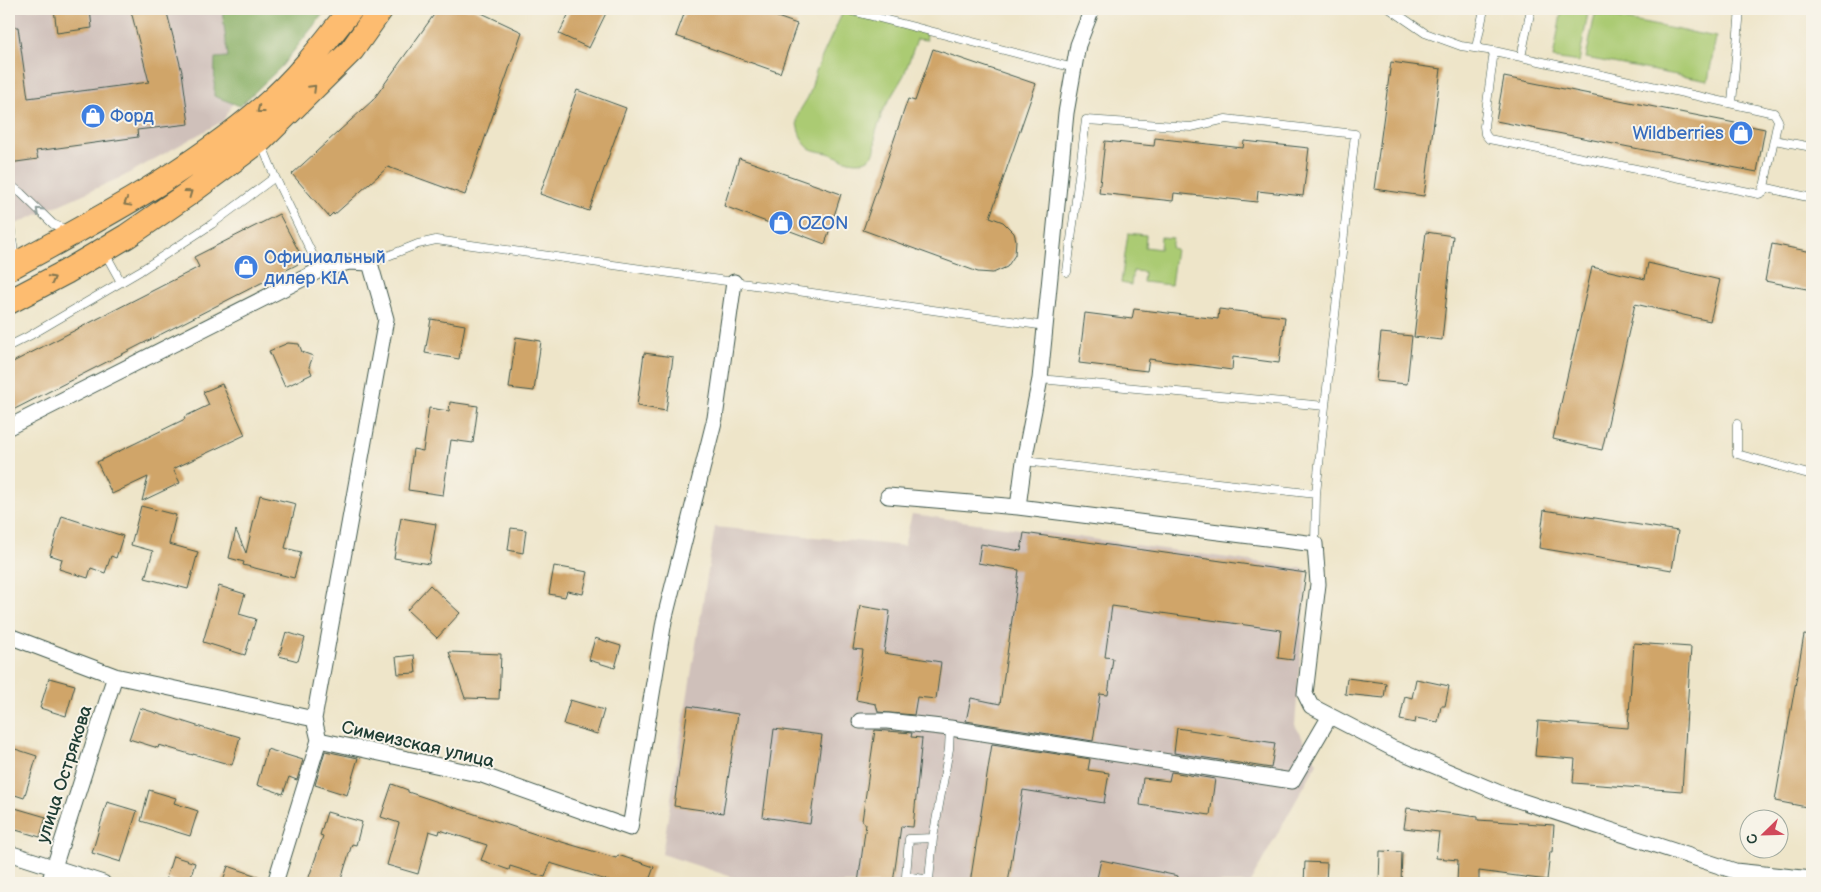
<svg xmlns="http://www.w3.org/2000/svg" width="1821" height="892" font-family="'Balsamiq Sans',sans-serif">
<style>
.industrial{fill:#cfc0ba}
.green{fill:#abcb73;stroke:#658454}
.forest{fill:#88af65;stroke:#54764c}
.building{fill:#d0a569}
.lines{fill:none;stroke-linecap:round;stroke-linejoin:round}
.lane-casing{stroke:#3e564a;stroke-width:9}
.street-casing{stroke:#3e564a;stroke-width:17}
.primary-casing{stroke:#3e564a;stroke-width:26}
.lane{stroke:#fff;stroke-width:8}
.street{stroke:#fff;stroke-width:15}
.primary{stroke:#fdbc70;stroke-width:24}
.oneway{stroke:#83764f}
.oneway2{stroke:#8f9e9a}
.labels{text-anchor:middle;stroke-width:4;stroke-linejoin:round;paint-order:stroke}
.shop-label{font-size:18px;fill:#366cbe;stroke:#f7f3e8;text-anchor:start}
.street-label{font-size:18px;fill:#1f3d34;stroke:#f7f3e8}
</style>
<rect width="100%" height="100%" fill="#f7f3e8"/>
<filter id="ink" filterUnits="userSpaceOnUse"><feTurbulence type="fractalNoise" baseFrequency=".02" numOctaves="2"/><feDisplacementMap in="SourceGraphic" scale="10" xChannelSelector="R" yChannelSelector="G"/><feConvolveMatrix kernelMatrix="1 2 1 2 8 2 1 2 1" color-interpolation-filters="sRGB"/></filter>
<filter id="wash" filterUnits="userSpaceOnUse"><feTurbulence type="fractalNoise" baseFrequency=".0096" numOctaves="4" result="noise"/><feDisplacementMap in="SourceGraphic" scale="20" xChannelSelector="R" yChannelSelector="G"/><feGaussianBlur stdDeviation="1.12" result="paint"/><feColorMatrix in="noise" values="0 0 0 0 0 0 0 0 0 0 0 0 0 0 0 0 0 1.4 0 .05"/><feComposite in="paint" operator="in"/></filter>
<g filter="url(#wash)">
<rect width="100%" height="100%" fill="#eee5c9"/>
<path class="industrial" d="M9 9H285L223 121 124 176 9 227Z
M912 514 1307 569 1295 725 1317 763 1250 883H750L662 854 715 527 904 546Z"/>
<path class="green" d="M1562 9 1588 13 1579 62 1553 58Z
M843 12 924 29 927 40 917 39 904 75 881 114C881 121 878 125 876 132 874 140 878 152 871 157 857 168 841 158 828 153 822 152 814 151 809 148 802 143 797 129 797 121 797 112 804 105 808 97 812 89 813 79 816 71 824 51 834 31 843 12Z
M1595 14 1716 37 1708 81 1586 58Z
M1128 233 1146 235 1145 247 1160 249 1161 237 1173 238 1171 248 1176 249 1171 285 1143 282 1144 272 1133 271 1131 285 1121 283Z"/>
<path class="forest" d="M222 9H327L281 67 240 106 214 96 215 58 228 57Z"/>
<g id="blocks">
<path class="building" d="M54 9H90L92 28 57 33Z
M140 9H166L182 72 189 124 137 130 138 137 36 151 38 159 9 163V27H18L28 98 149 82 131 11Z
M438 9H473L522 32 465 195 388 167 334 215 333 213 329 217 292 174 373 100Z
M571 9H608L589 48 559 34Z
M686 9H755L797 24 780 73 676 36Z
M933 49 1036 84 990 217 1003 222 1014 233 1016 240 1015 255 1007 267 993 273 978 272 863 230 908 99 915 101Z
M1391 62 1441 69 1424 196 1374 189Z
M1504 77 1765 129 1757 172 1496 121Z
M577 90 626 108 589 211 540 194Z
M1155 138 1243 148 1244 141 1309 148 1303 196 1258 191 1257 202 1174 193 1173 201 1099 193 1105 141 1154 146Z
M739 158 841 194 825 244 724 206Z
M279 214 304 261 9 412V364L199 267 194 257Z
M1426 232 1453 236 1442 340 1414 337Z
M1772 244 1812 252V290L1765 281Z
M1648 263 1720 280 1710 321 1635 304 1602 450 1553 439 1592 267 1645 279Z
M1134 309 1218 319 1219 309 1285 317 1279 363 1233 357 1232 370 1149 359 1147 371 1079 363 1085 313 1132 319Z
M431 319 465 325 459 359 425 353Z
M1381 333 1412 336 1407 384 1376 381Z
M516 337 541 341 534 391 509 388Z
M288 343 299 344 302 352 313 356 309 367 312 374 285 387 269 351Z
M644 353 673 357 666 411 637 406Z
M222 384 245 435 173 469 180 483 142 501 148 477 112 494 97 462 185 419 184 417 209 405 203 392Z
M450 402 478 406 473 443 451 440 443 495 408 490 413 449 423 451 429 408 449 411Z
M260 495 296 504 285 548 301 552 294 578 243 565 244 562 229 558 236 530 246 553Z
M141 506 176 515 169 544 198 552 188 589 145 578 153 551 131 545Z
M1544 510 1678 531 1672 570 1539 548Z
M62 516 123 536 116 558 111 556 105 573 91 568 88 578 59 569 62 559 50 555Z
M401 518 436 524 429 564 394 558Z
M511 528 526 530 523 553 508 550Z
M1024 533 1306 573 1293 660 1278 658 1281 630 1112 606 1105 657 1113 658 1108 695 1100 694 1093 741 966 721 971 698 1000 704 1019 570 978 563 981 544 1021 551Z
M554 566 588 572 583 594 567 591 565 597 549 594Z
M430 585 460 613 437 638 407 610Z
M219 586 245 594 239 614 256 619 245 655 203 642Z
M860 606 890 611 884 653 941 662 936 699 917 697 914 715 878 712 876 704 856 700 863 650 853 649Z
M286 632 305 638 298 661 279 656Z
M1804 635 1812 636V808L1775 801Z
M595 638 621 646 615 668 589 660Z
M1634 643 1691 647 1682 791 1573 783 1575 759 1535 756 1538 721 1628 728Z
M449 652 501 654 499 699 465 698Z
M414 655 416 673 398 674 396 657Z
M49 678 75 685 66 716 40 708Z
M1347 678 1386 683 1384 698 1345 694Z
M1416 679 1449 686 1445 706H1441L1438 722 1416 718 1415 723 1400 720 1405 696 1412 698Z
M570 700 604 710 597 734 563 724Z
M688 706 738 714 723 813 674 806Z
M140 708 213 731V729L240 737 232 765 193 754V755L159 745 158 748 129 739Z
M1177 728 1275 743 1271 768 1174 753Z
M774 729 822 735 810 824 763 817Z
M875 730 912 733 911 737 922 738 913 827 901 826 893 883H858L866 824 862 821Z
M992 744 1090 759 1088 770 1109 773 1104 803 1023 790 1008 883H970Z
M9 747 37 756 24 798 9 793Z
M267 749 303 760 297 780 289 777 283 794 257 785Z
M325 751 358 758 347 795 315 785Z
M1171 772 1215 779 1210 815 1140 805 1143 778 1169 781Z
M392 784 408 790V792L535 834 616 858 618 855 654 867 648 883H616L550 863 545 877 510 866 509 870 481 860 487 845 440 830 439 834 429 831 418 874 387 865 399 823 381 817Z
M149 790 176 798 174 803 198 811 190 836 141 821Z
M107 802 137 811 121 862 92 853Z
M15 808 46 817 40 837 9 828Z
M1407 808 1478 817V820L1554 825 1552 852H1550L1547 880 1479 871V883H1457L1458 860 1436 858 1439 832 1404 828Z
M327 812 362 822 356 845 352 844 340 883H318L308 880 323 836 320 835Z
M1380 851 1402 852 1401 883H1379Z
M173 856 195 863 189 883H183L166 878Z
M1101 860 1178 876 1177 883H1096Z
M1305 862 1327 863 1326 883H1304Z
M228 866 266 879V883H222Z"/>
</g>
</g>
<g filter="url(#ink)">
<use href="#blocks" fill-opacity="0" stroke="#3e564a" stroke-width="1"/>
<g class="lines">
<defs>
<path id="lane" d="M844 9 1074 68
M1390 9 1425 33 1461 46 1494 51 1774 113 1778 120 1763 192 1759 194 1489 139 1485 134 1484 126 1494 51
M1476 48 1484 9
M1521 57 1531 9
M1732 103 1740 9
M1774 140 1812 147
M261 143 275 177 320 270
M9 184 21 193 53 224 69 231
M1763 187 1812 198
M9 216 15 261
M105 253 121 282
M370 263 418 244 436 240 1046 326
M1067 272 1086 120 1191 127 1226 119 1355 134 1325 406 1316 494 1315 544
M9 346 29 336 140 271 212 224 275 177
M1040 379 1325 406
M1737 424V454L1812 475
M1024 461 1316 494
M933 838 929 880 906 876 909 839 933 838 949 749 950 728"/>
<path id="street" d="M1092 9 1078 45 1066 113 1040 379 1024 461 1018 507 1315 544 1318 584 1305 694 1311 706 1392 748 1509 797 1735 871 1812 879
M9 427 320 270 349 262 370 263 386 319 314 719
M888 496 1018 507
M9 636 115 676 314 719 319 740 482 775 630 828 664 621 715 418 734 282
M860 721H887L950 728 1292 781 1330 716
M9 853 103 883
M49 883 115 676
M275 883 319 740"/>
<path id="primary" d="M9 268C98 220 188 172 265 106 298 78 325 42 351 9
M9 302 66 272 127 236 188 194 262 139 352 50 381 9"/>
</defs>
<use href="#lane" class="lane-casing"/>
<use href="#street" class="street-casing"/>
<use href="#primary" class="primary-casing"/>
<use href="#lane" class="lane"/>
<use href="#street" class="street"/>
<use href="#primary" class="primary"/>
</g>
<defs><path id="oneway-chevron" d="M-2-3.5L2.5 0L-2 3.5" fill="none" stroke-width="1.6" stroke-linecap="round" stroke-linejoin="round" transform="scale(1.25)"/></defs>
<g class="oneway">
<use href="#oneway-chevron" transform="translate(313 88) rotate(-45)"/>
<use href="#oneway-chevron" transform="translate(260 110) rotate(142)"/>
<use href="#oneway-chevron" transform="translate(189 193) rotate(-36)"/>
<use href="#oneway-chevron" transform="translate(127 203) rotate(151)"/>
<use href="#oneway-chevron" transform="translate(52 279) rotate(-28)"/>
</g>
<use class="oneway2" href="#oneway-chevron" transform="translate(39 211) rotate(-137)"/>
</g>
<defs>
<symbol id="shop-disc" viewBox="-11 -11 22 22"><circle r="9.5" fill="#3f7fe0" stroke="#f7f3e8"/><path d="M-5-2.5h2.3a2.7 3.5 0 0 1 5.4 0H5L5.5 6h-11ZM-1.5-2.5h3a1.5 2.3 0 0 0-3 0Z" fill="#fff"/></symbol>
</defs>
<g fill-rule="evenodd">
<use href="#shop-disc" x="79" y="102" width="28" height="28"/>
<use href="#shop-disc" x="1727" y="119" width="28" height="28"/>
<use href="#shop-disc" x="767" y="209" width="28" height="28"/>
<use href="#shop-disc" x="232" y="253" width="28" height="28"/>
</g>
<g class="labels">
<g class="shop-label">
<text x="110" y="122">Форд</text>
<text x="1724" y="139" text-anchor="end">Wildberries</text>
<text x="798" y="229">OZON</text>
<text x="264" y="263">Официальный<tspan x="264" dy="21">дилер KIA</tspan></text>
</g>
<g class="street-label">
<text transform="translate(418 744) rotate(13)" y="6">Симеизская улица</text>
<text transform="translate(64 774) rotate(-72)" y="6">улица Острякова</text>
</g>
</g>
<rect width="1821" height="892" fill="none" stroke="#f7f3e8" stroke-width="30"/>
<g transform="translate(1764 834) rotate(247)"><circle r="24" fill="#f7f3e8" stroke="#a1aaa0"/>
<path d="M0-4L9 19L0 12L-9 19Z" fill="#d1495b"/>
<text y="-8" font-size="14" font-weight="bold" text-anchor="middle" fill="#1f3d34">С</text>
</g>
</svg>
